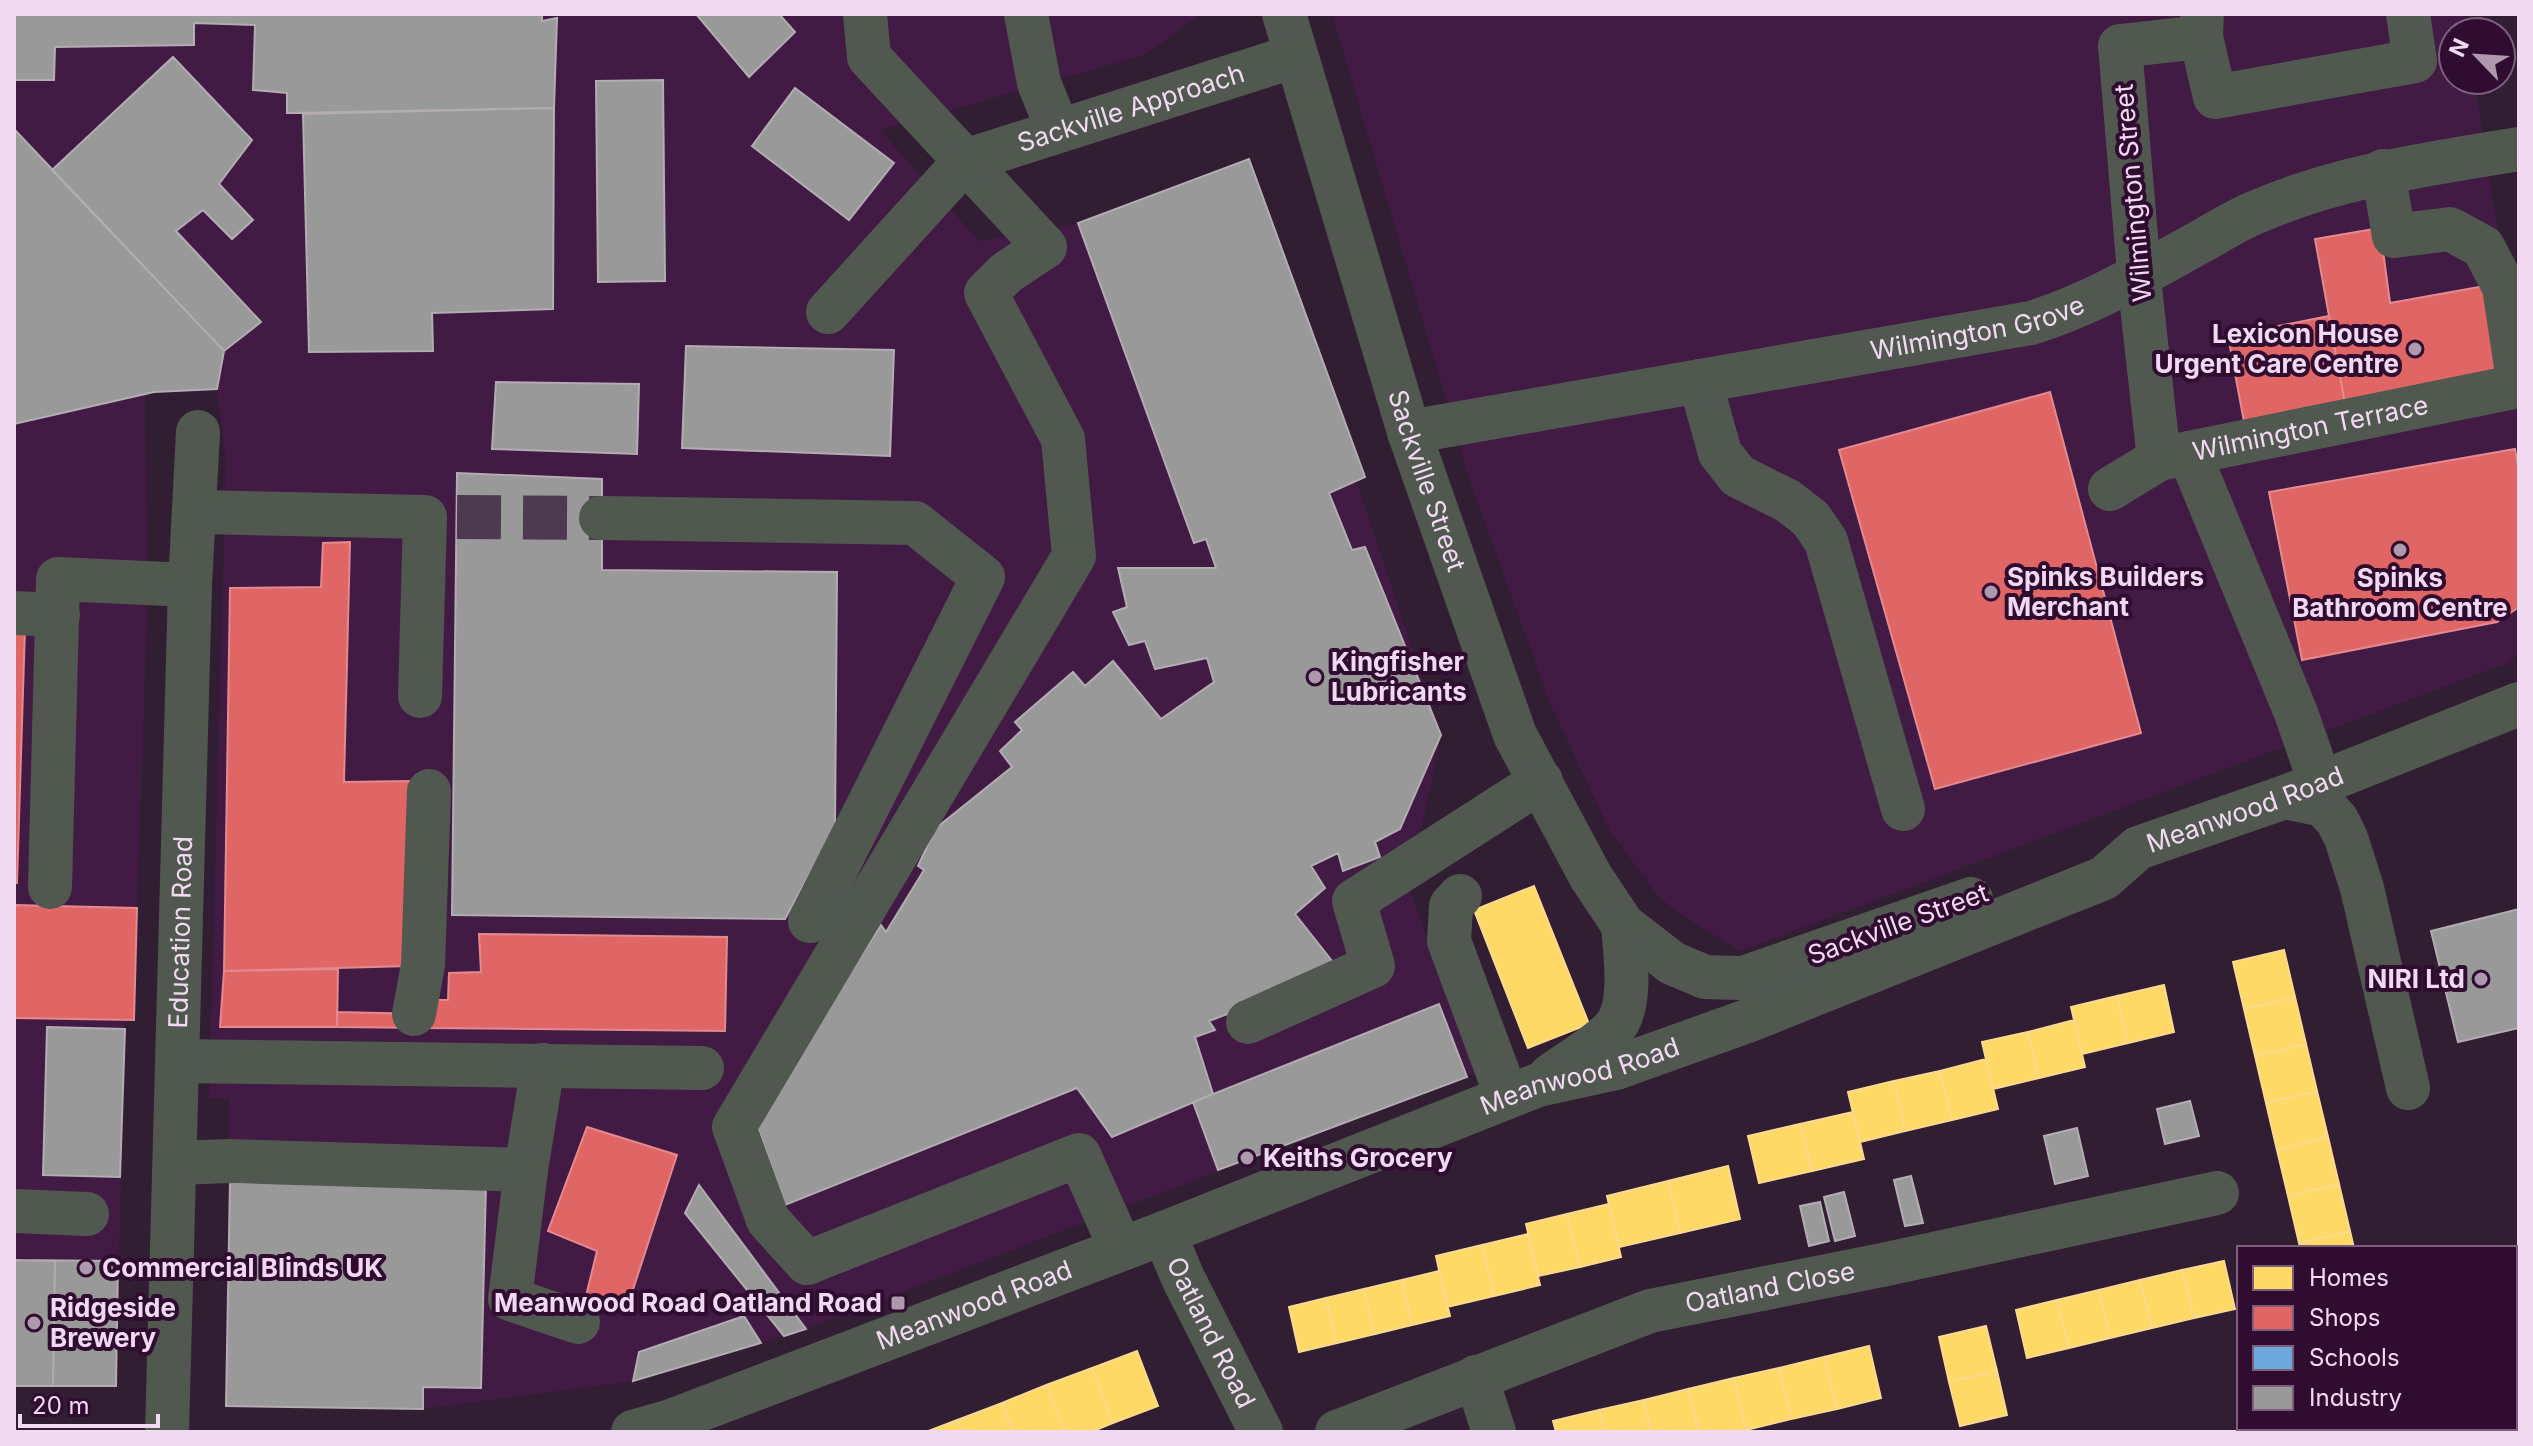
<svg xmlns="http://www.w3.org/2000/svg" width="2533" height="1446" font-family="Inter,sans-serif">
<style>
.built{fill:#411b43}
.homes{fill:#ffd966;stroke:#fbd990;stroke-width:2}
.shops{fill:#e06666;stroke:#e58990;stroke-width:2}
.schools{fill:#6fa8dc;stroke:#96b7e2;stroke-width:2}
.industry{fill:#999;stroke:#b3acb3;stroke-width:2}
.lines{fill:none;stroke-linecap:round;stroke-linejoin:round}
.minor-tunnel{stroke:#4e3a50;stroke-width:44;stroke-dasharray:44 22;stroke-linecap:butt}
.minor{stroke:#505850;stroke-width:44}
.poi-dot{fill:#ae98ae;stroke:#2f0c30;stroke-width:3}
.labels{text-anchor:middle;stroke-width:8;stroke-linejoin:round;paint-order:stroke}
.street-label{font-size:26px;fill:#f1daf1;stroke:#2f0c30}
.poi-label{font-size:26px;font-weight:bold;fill:#f1daf1;stroke:#2f0c30;text-anchor:start}
</style>
<rect width="100%" height="100%" fill="#311e33"/>
<path class="built" d="M14 14H1202L1144 55 880 130 979 241 1078 223 1249 159 1441 735 1409 889 1477 1072 806 1329 633 1381 423 1409 226 1406 229 1099 209 1098 226 460 217 390 145 394 148 591 137 908 14 905Z
M1332 14H2463L2466 32H2453V80H2474L2519 366V651L2510 662 1740 951 1677 912 1658 896 1610 831 1551 706 1471 484Z
M14 1018 125 1020 116 1386H14Z"/>
<path class="homes" d="M1534 886 1589 1024 1528 1048 1474 910Z
M2284 950 2295 997 2244 1009 2233 962Z
M2164 985 2174 1032 2128 1043 2117 996Z
M2117 996 2128 1043 2082 1054 2071 1007Z
M2295 997 2306 1044 2255 1056 2244 1009Z
M2074 1020 2085 1067 2039 1078 2028 1032Z
M2028 1032 2039 1078 1993 1089 1982 1042Z
M2306 1044 2317 1091 2266 1103 2255 1056Z
M1986 1059 1998 1109 1952 1120 1940 1071Z
M1940 1071 1952 1120 1905 1131 1894 1081Z
M1894 1081 1905 1131 1860 1142 1848 1092Z
M2317 1091 2328 1137 2277 1150 2266 1103Z
M1853 1112 1864 1159 1812 1171 1800 1124Z
M1800 1124 1812 1171 1759 1183 1748 1136Z
M2328 1137 2339 1184 2288 1196 2277 1150Z
M1728 1166 1740 1219 1680 1233 1668 1181Z
M1668 1181 1680 1233 1619 1247 1607 1196Z
M2339 1184 2350 1231 2299 1243 2288 1196Z
M1609 1204 1621 1257 1580 1267 1567 1214Z
M1567 1214 1580 1267 1538 1276 1526 1224Z
M2350 1231 2354 1248H2300L2299 1243Z
M1528 1234 1540 1285 1494 1296 1482 1245Z
M1482 1245 1494 1296 1447 1307 1436 1256Z
M2224 1261 2235 1309 2194 1318 2182 1270Z
M2182 1270 2194 1318 2152 1328 2140 1280Z
M1439 1271 1450 1316 1412 1325 1402 1280Z
M1402 1280 1412 1325 1375 1334 1364 1289Z
M2140 1280 2152 1328 2110 1338 2099 1290Z
M1364 1289 1375 1334 1337 1343 1326 1298Z
M2099 1290 2110 1338 2069 1348 2057 1300Z
M1326 1298 1337 1343 1299 1352 1289 1307Z
M2057 1300 2069 1348 2027 1358 2016 1310Z
M1986 1326 1997 1371 1949 1382 1939 1337Z
M1869 1346 1881 1398 1837 1409 1824 1357Z
M1137 1351 1158 1406 1113 1423 1092 1368Z
M1824 1357 1837 1409 1791 1419 1779 1368Z
M1092 1368 1113 1423 1091 1432H1065L1046 1385Z
M1779 1368 1791 1419 1746 1430 1734 1378Z
M1997 1371 2007 1415 1960 1426 1949 1382Z
M1734 1378 1746 1430 1699 1432 1688 1389Z
M1046 1385 1065 1432H1013L1002 1403Z
M1688 1389 1699 1432H1651L1644 1400Z
M1644 1400 1651 1432H1604L1599 1410Z
M1002 1403 1013 1432H962L957 1420Z
M1599 1410 1604 1432H1556L1553 1421Z
M957 1420 962 1432H926Z
M2304 1428H2358L2359 1432H2305Z"/>
<path class="shops" d="M2380 228 2390 303 2485 286 2500 382 2346 409 2315 239Z
M2329 316 2346 409 2245 427 2228 336Z
M2050 392 2141 733 1935 789 1839 450Z
M2515 449 2519 473V607L2497 622 2302 660 2269 492Z
M350 542 344 782 411 781 409 966 224 971 230 588 321 587 323 543Z
M14 628H25L17 883H14Z
M14 905 137 908 134 1020 14 1018Z
M479 934 727 937 725 1031 425 1028 427 1000H448L449 973 481 972Z
M338 969 337 1027H220L224 971Z
M337 1012 426 1014 425 1028 337 1027Z
M587 1127 677 1155 626 1311 586 1296 597 1251 548 1231Z"/>
<path class="schools" d="M2519 1295V1362L2515 1345V1296Z"/>
<path class="industry" d="M14 14H542V21L557 18 554 108 287 113V93L253 90 255 25 194 23V45L55 47 54 80H14Z
M696 14H779L795 32 749 77Z
M173 57 252 140 219 184 253 220 232 239 203 210 176 231 261 322 224 351 52 170Z
M663 80 665 281 598 282 596 81Z
M795 88 894 163 849 220 752 146Z
M554 108 553 309 432 313 433 351 309 352 303 114Z
M14 129 224 351 217 389 154 392 14 424Z
M1249 159 1365 477 1329 493 1352 550 1365 547 1441 735 1400 829 1375 842 1380 857 1343 871 1338 853 1311 866 1325 888 1295 914 1340 971 1209 1021 1215 1030 1195 1037 1213 1094 1112 1137 1077 1088 785 1205 755 1120 881 925 886 932 924 870 918 866 935 829 1012 767 1000 751 1022 730 1015 722 1073 672 1085 686 1113 661 1161 719 1214 682 1207 658 1155 669 1145 641 1129 645 1113 612 1127 607 1118 568H1216L1206 539 1194 543 1078 223Z
M686 346 894 350 890 456 682 448Z
M496 382 639 384 637 454 492 449Z
M457 473 602 479V570L837 572 835 827 785 919 452 915Z
M2519 909V1028L2458 1042 2431 931Z
M1439 1004 1467 1077 1218 1170 1193 1102Z
M47 1027 125 1029 120 1177 43 1175Z
M2190 1101 2199 1136 2165 1144 2157 1109Z
M2077 1128 2088 1176 2055 1184 2044 1136Z
M1911 1176 1923 1223 1905 1226 1894 1180Z
M230 1183 486 1184 481 1388 423 1387V1409L226 1406Z
M699 1185 806 1329 784 1336 685 1213Z
M1844 1192 1855 1236 1835 1241 1824 1197Z
M1820 1202 1829 1241 1809 1246 1800 1206Z
M14 1260 118 1261 116 1386H14Z
M14 1260 55 1261 53 1386H14Z
M744 1316 761 1343 633 1381 639 1352Z"/>
<g class="lines">
<path class="minor-tunnel" d="M457 517 601 518"/>
<g class="minor">
<path d="M865 14 869 57 1045 247 1006 273 986 293 1063 439 1074 556 734 1127 768 1220 807 1263 1079 1155 1121 1249"/>
<path d="M1026 14 1039 83 1058 130"/>
<path id="s1" d="M1284 14 1409 432 1515 735 1591 877 1623 925 1672 963 1705 977 1743 978 1971 899"/>
<path d="M2202 14 2201 37 2215 97 2415 61 2408 14"/>
<path d="M2383 171 2394 236 2450 229 2483 247 2504 287 2519 386"/>
<path id="s2" d="M828 312 965 161 1295 56"/>
<path d="M1700 381 1720 453 1738 476 1788 501 1811 519 1826 541 1903 809"/>
<path id="s3" d="M1409 432 2031 323C2092 304 2145 272 2200 242 2218 232 2235 221 2254 213 2338 176 2429 164 2519 149"/>
<path d="M2189 453 2296 713 2320 782"/>
<path d="M2159 459 2141 297 2120 46 2201 37"/>
<path id="s4" d="M2110 489 2159 459 2519 386"/>
<path d="M196 512 425 517 420 696"/>
<path d="M601 518 915 523 983 577 810 921"/>
<path d="M14 613 58 615"/>
<path d="M2285 797 2323 805 2337 820 2346 838 2362 888 2408 1088"/>
<path d="M50 887 58 579 190 585"/>
<path d="M1460 896 1451 906 1449 941 1507 1097"/>
<path d="M414 1014 423 965 429 791"/>
<path d="M1248 1022 1373 966 1354 901 1541 781"/>
<path d="M179 1061 702 1068"/>
<path d="M1550 1076C1570 1061 1595 1048 1612 1030 1634 1009 1625 953 1623 925"/>
<path d="M176 1163 230 1161 526 1170 543 1065"/>
<path d="M526 1170 510 1299 578 1322"/>
<path d="M14 1211 87 1214"/>
<path id="s5" d="M1164 1233 1183 1278 1261 1432"/>
<path d="M1476 1377 1494 1432"/>
<path id="s6" d="M167 1432 190 585 198 432"/>
<path id="s7" d="M633 1432 668 1422 1164 1233 1538 1085 1616 1068 1750 1020 2104 878 2138 848 2285 797 2519 704"/>
<path id="s8" d="M1337 1432 1650 1311 1882 1265 2217 1193"/>
</g>
</g>
<g class="poi-dot">
<circle cx="2415" cy="349" r="8"/>
<circle cx="2400" cy="550" r="8"/>
<circle cx="1991" cy="592" r="8"/>
<circle cx="1315" cy="677" r="8"/>
<circle cx="2481" cy="979" r="8"/>
<circle cx="1247" cy="1158" r="8"/>
<circle cx="86" cy="1268" r="8"/>
<rect x="890" y="1295" width="16" height="16" rx="4"/>
<circle cx="34" cy="1323" r="8"/>
</g>
<g class="labels">
<g class="street-label">
<text dy="9" stroke="none"><textPath href="#s2" startOffset="378">Sackville Approach</textPath></text>
<text transform="translate(2133 193) rotate(-95)" y="9">Wilmington Street</text>
<text dy="9" stroke="none"><textPath href="#s3" startOffset="578">Wilmington Grove</textPath></text>
<text dy="9" stroke="none"><textPath href="#s4" startOffset="212">Wilmington Terrace</textPath></text>
<text dy="9" stroke="none"><textPath href="#s1" startOffset="488">Sackville Street</textPath></text>
<text dy="9" stroke="none"><textPath href="#s7" startOffset="1732">Meanwood Road</textPath></text>
<text transform="translate(1898 924) rotate(-20)" y="9">Sackville Street</text>
<text dy="9" stroke="none"><textPath href="#s6" startOffset="500">Education Road</textPath></text>
<text dy="9" stroke="none"><textPath href="#s7" startOffset="1012">Meanwood Road</textPath></text>
<text dy="9" stroke="none"><textPath href="#s8" startOffset="458">Oatland Close</textPath></text>
<text dy="9" stroke="none"><textPath href="#s7" startOffset="364">Meanwood Road</textPath></text>
<text dy="9" stroke="none"><textPath href="#s5" startOffset="110">Oatland Road</textPath></text>
</g>
<g class="poi-label">
<text x="2399" y="343" text-anchor="end">Lexicon House<tspan x="2399" dy="30">Urgent Care Centre</tspan></text>
<text x="2007" y="586">Spinks Builders<tspan x="2007" dy="30">Merchant</tspan></text>
<text x="2400" y="587" text-anchor="middle">Spinks<tspan x="2400" dy="30">Bathroom Centre</tspan></text>
<text x="1331" y="671">Kingfisher<tspan x="1331" dy="30">Lubricants</tspan></text>
<text x="2465" y="988" text-anchor="end">NIRI Ltd</text>
<text x="1263" y="1167">Keiths Grocery</text>
<text x="102" y="1277">Commercial Blinds UK</text>
<text x="882" y="1312" text-anchor="end">Meanwood Road Oatland Road</text>
<text x="50" y="1317">Ridgeside<tspan x="50" dy="30">Brewery</tspan></text>
</g>
</g>
<rect width="2533" height="1446" fill="none" stroke="#f1daf1" stroke-width="32"/>
<rect x="2237" y="1246" width="280" height="184" fill="#2f0c30" stroke="#7d5e7d" stroke-width="2"/>
<rect x="2253" y="1266" width="40" height="24" fill="#ffd966" stroke="#7d5e7d" stroke-width="2"/>
<text x="2309" y="1286" font-size="24" fill="#f1daf1">Homes</text>
<rect x="2253" y="1306" width="40" height="24" fill="#e06666" stroke="#7d5e7d" stroke-width="2"/>
<text x="2309" y="1326" font-size="24" fill="#f1daf1">Shops</text>
<rect x="2253" y="1346" width="40" height="24" fill="#6fa8dc" stroke="#7d5e7d" stroke-width="2"/>
<text x="2309" y="1366" font-size="24" fill="#f1daf1">Schools</text>
<rect x="2253" y="1386" width="40" height="24" fill="#999999" stroke="#7d5e7d" stroke-width="2"/>
<text x="2309" y="1406" font-size="24" fill="#f1daf1">Industry</text>
<g transform="translate(2477 56) rotate(295)"><circle r="38" fill="#2f0c30" stroke="#7d5e7d" stroke-width="2"/>
<path d="M0-6L14 30L0 20L-14 30Z" fill="#ae98ae"/>
<text y="-12" font-size="22" font-weight="bold" text-anchor="middle" fill="#f1daf1">N</text>
</g>
<path d="M20 1414v12h138v-12" fill="none" stroke="#f1daf1" stroke-width="4"/>
<text x="32" y="1414" font-size="24" fill="#f1daf1" stroke="#2f0c30" stroke-width="6" paint-order="stroke">20 m</text>
</svg>
